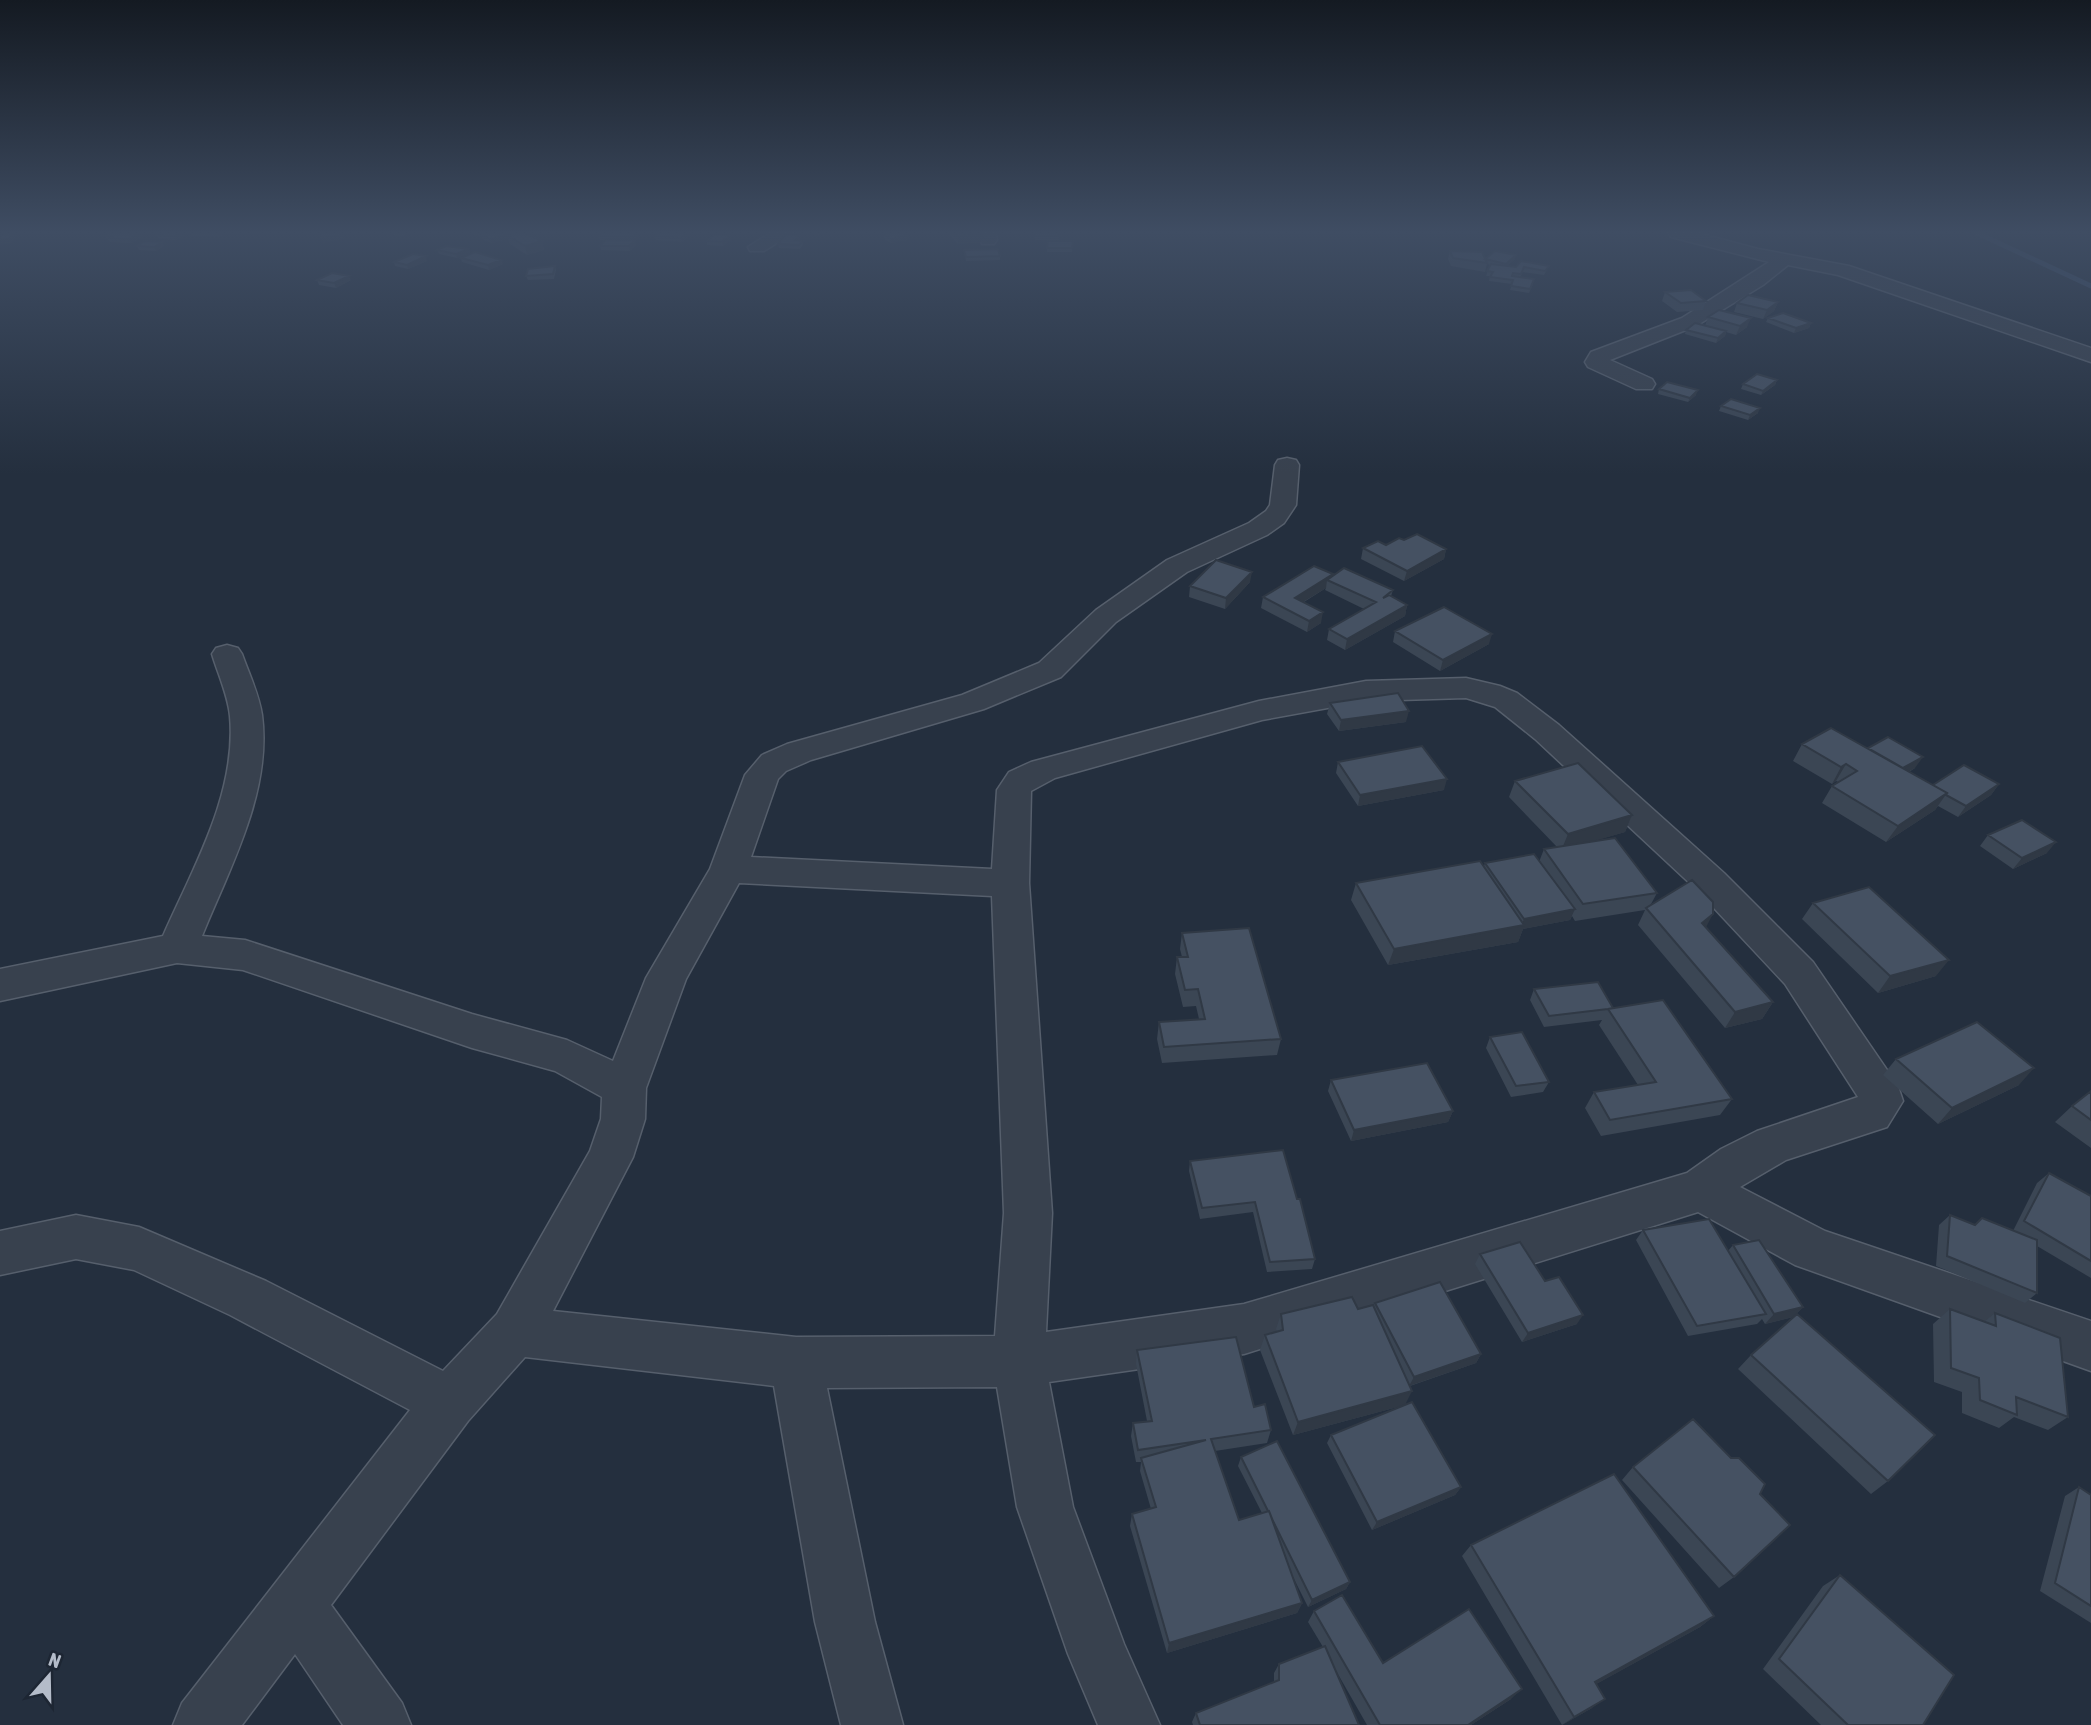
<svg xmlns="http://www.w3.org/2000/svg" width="2091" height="1725" font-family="'Asap Condensed',sans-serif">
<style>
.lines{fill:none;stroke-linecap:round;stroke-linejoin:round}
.stream{stroke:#394c67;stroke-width:5}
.minor-casing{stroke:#565f6c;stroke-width:3}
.minor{fill:#38414e;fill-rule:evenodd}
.wall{fill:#3b4654}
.shaded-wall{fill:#303945}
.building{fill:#455162;stroke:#303945;stroke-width:2}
</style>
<rect width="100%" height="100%" fill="#242f3e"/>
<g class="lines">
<path class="stream" d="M1977 233 2091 286"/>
<defs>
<path id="minor" d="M770 233H793L764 251H750L748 247Z
M978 233H996L997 240 994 244H982Z
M1668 233H1698L1758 249 1849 266 2091 348V362L1838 275 1788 265 1763 285 1696 326 1610 360 1652 379 1655 384 1652 389H1636L1588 367 1585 362 1591 352 1682 318 1769 262 1671 237Z
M1287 458 1296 460 1299 465 1296 505 1284 523 1267 535 1187 572 1116 622 1061 677 984 709 811 760 786 771 778 779 751 857 992 869 997 790 1009 772 1031 762 1259 701 1366 681 1466 678 1500 686 1517 693 1559 725 1724 873 1813 962 1898 1086 1903 1101 1887 1127 1786 1160 1740 1187 1825 1231 2091 1321V1371L1795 1265 1698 1212 1244 1354 1049 1382 1073 1507 1124 1644 1160 1725H1098L1068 1654 1017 1507 997 1387 827 1388 875 1622 903 1725H841L815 1622 774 1386 525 1357 468 1421 331 1605 402 1703 411 1725H343L295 1654 242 1725H173L182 1703 410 1410 230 1315 134 1270 76 1259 0 1275V1231L76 1215 139 1227 266 1281 443 1371 497 1314 590 1151 601 1119 602 1097 555 1071 472 1048 243 970 177 963 0 1001V969L163 936C193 868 237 793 230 716 228 695 218 674 212 654L216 648 227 645 238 648 242 654C249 674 259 694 262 715 272 792 230 867 202 936L245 940 472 1014 567 1040 613 1061 646 978 710 869 745 775 762 755 787 744 962 695 1039 663 1096 610 1167 560 1249 523 1266 511 1270 505 1275 465 1278 460ZM1466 698 1495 707 1535 739 1698 891 1785 984 1858 1097 1757 1131 1721 1149 1687 1173 1244 1304 1046 1332 1052 1213 1029 883 1031 791 1055 778 1262 720 1366 701ZM739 883 992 896 1004 1213 995 1336 796 1337 553 1311 633 1157 645 1119 646 1088 686 979Z"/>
</defs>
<use href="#minor" class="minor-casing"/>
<use href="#minor" class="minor"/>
</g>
<path class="wall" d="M188 233 176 240 159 239 157 235Z
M190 233H226L220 237 192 236Z
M382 233H410L402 236Z
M467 233H504L507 235 542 241 544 250 527 255 510 244 508 239 491 243 482 239V236Z
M602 233H637L638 236 633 240 636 245 630 251 601 250 600 246 605 240H600L599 236Z
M802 233H823L819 235Z
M949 233H984V239H981V242L958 244 949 235Z
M1059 233V240H1035V236Z
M139 234 141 238 131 243 110 242 105 235Z
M884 234 907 240 891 243 884 239Z
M799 235 800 239 799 241H803V245L800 249 779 248 778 244Z
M655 236H689L682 242 656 240Z
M731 240 723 246 707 245V241Z
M1073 241 1072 252H1047V248Z
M162 242 164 246 156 251 139 250 137 246Z
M469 249 470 253 457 258 439 254 437 250Z
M964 250 1000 256V260L966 261Z
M1450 251 1486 259H1515L1507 266 1516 267 1549 266 1544 275 1523 272 1520 277 1533 284 1529 293 1510 290 1512 284 1489 281 1490 276H1486L1490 265 1487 264 1485 272 1451 266 1448 259Z
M461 258 503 264 489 270 462 262Z
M427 261 408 269 395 266 394 262Z
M555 266 556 270 554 279 528 280 526 276Z
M317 280H351L336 288 319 285Z
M1665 292 1706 301 1703 310 1677 312 1662 301Z
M1778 302 1774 311 1763 319 1734 312 1737 303Z
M1708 317 1747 327 1736 335 1726 332 1725 336 1716 343 1685 334 1686 330 1705 326Z
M1768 318 1811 323 1809 328 1794 333 1766 322Z
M1777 380 1775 385 1761 395 1741 389 1743 384Z
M1659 389 1696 395 1688 402 1658 394Z
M1721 406 1758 413 1748 420 1719 411Z
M1404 540 1446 549 1444 559 1404 581 1361 559 1363 548 1386 545Z
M1332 577 1393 590 1391 596 1407 605 1405 616 1345 650 1327 640 1329 629 1364 609 1325 590 1326 588 1304 602 1321 623 1307 632 1261 608 1263 597Z
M1250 582 1225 609 1189 597 1190 586Z
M1395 631 1489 644 1440 671 1393 642Z
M1330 703 1406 722 1339 731 1327 714Z
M1802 744 1868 748 1915 768 1909 772 1933 785 1999 784 1991 795 1958 817 1938 806 1935 810 1886 842 1822 803 1832 786 1838 782 1836 781 1832 784 1793 761Z
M1338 762 1444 790 1358 806 1336 773Z
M1515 781 1632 815 1625 832 1589 842 1657 893 1650 906 1706 927 1773 1002 1762 1019 1725 1028 1638 925 1645 910 1575 921 1572 916 1570 920 1523 929 1518 942 1388 965 1351 900 1356 883 1484 866 1485 863 1539 862 1544 849 1557 847 1509 797Z
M1988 835 2047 853 2013 869 1980 846Z
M1813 903 1936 976 1878 993 1802 919Z
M1182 933 1281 1039 1277 1055 1162 1063 1157 1039 1159 1022 1199 1019 1196 1006 1183 1007 1175 974 1177 957H1182L1180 949Z
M1534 989 1613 1008 1732 1099 1720 1115 1601 1136 1585 1108 1594 1092 1638 1085 1599 1025 1602 1020 1544 1027 1530 1000Z
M1490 1037 1549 1082 1543 1092 1511 1097 1486 1048Z
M1896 1059 2019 1085 1938 1124 1883 1075Z
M1331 1080 1453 1111 1448 1122 1351 1141 1328 1091Z
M2091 1091V1148L2055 1122 2072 1106Z
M1283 1150 1315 1259 1312 1269 1267 1272 1253 1212 1200 1219 1189 1171 1190 1161Z
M2049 1173 2091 1196V1278L2037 1246V1293L2025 1303 1936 1266 1939 1225 1950 1215 1975 1225 2013 1231 2037 1183Z
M1643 1230 1728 1251 1733 1245 1803 1307 1793 1317 1765 1324 1762 1319 1757 1324 1688 1336 1636 1240Z
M1480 1254 1545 1281 1577 1324 1522 1342 1475 1264Z
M1375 1303 1481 1354 1476 1363 1410 1386 1405 1405 1293 1435 1260 1350 1265 1335 1277 1332 1276 1329 1281 1314 1358 1309 1374 1306Z
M1950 1309 1984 1322 1995 1313 2068 1417 2048 1430 2014 1417 1999 1428 1962 1413V1392L1934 1382 1933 1324Z
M1137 1350 1254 1407 1271 1430 1267 1443 1215 1451 1239 1520 1262 1513 1238 1466 1241 1457 1350 1582 1346 1589 1308 1607 1292 1575 1302 1603 1297 1613 1167 1653 1130 1526 1132 1514 1151 1509 1140 1471 1141 1462H1136L1131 1436 1133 1423 1147 1421 1136 1364Z
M1751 1355 1888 1481 1871 1494 1738 1369Z
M1331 1435 1461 1487 1455 1495 1372 1530 1327 1443Z
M1633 1467 1760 1494 1734 1577 1719 1588 1622 1480Z
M2079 1487 2091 1495V1623L2040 1591 2065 1496Z
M1471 1545 1714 1616 1700 1627 1596 1684 1592 1708 1562 1725 1462 1556Z
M1840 1575 1923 1725H1821L1763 1669 1823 1586Z
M1314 1611 1383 1663 1511 1699 1471 1725H1367L1335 1669 1359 1725H1193L1192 1722 1196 1713 1274 1682V1673L1279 1664 1323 1647 1308 1622Z"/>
<path class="shaded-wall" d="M15 233 16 236 12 243 0 245V240Z
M179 233H188L176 240 174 236Z
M218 233H226L220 237Z
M636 233H637L638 236 632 241 631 237Z
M687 233H689V236L682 242 681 238Z
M979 233H984V239H981V242L958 244 957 236Z
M139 234 141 238 131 243 129 239Z
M342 235 344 239 323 243 321 238Z
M507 235 508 239 491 243 490 239Z
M730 235 731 240 723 246 722 242Z
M907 235V240L891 243V239Z
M635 240 636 245 630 251 629 246Z
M542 241 544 250 527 255 525 246Z
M162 242 164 246 156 251 154 247Z
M469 249 470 253 457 258 456 254Z
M1516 255 1515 259 1505 268 1506 264Z
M426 256 427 261 408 269 407 265Z
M501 260 503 264 489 270 488 265Z
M349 276 351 280 336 288 334 283Z
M1778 302 1774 311 1763 319 1767 310Z
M1751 318 1747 327 1736 335 1740 326Z
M1811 323 1809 328 1794 333 1796 328Z
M1726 331 1725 336 1716 343 1718 338Z
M1777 380 1775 385 1761 395 1763 391Z
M1698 390 1696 395 1688 402 1690 398Z
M1760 408 1758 413 1748 420 1750 415Z
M1446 549 1444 559 1404 581 1407 571Z
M1252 572 1250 582 1225 609 1226 598Z
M1333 574 1331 582 1327 580 1326 588 1293 608 1295 598Z
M1407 605 1405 616 1345 650 1347 639Z
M1323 612 1321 623 1307 632 1309 621Z
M1492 634 1489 644 1440 671 1443 660Z
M1409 711 1406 722 1339 731 1341 720Z
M1923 757 1915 768 1892 781 1899 770Z
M1846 764 1836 781 1832 784 1841 767Z
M1447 779 1444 790 1358 806 1360 795Z
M1999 784 1991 795 1958 817 1966 806Z
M1947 793 1935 810 1886 842 1898 826Z
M1632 815 1625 832 1561 851 1568 834Z
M2056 842 2047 853 2013 869 2022 858Z
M1575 909 1570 920 1523 929 1518 942 1388 965 1394 949 1521 926 1524 919Z
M1713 914 1704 931 1702 923Z
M1949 960 1936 976 1878 993 1890 976Z
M1773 1002 1762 1019 1725 1028 1735 1012Z
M2034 1068 2019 1085 1938 1124 1952 1108Z
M1453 1111 1448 1122 1351 1141 1354 1130Z
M1803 1307 1793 1317 1765 1324 1774 1314Z
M1583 1315 1577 1324 1522 1342 1528 1333Z
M1481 1354 1476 1363 1409 1386 1414 1377Z
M1412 1391 1405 1405 1293 1435 1298 1422Z
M1461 1487 1455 1495 1372 1530 1377 1522Z
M1350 1582 1346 1589 1308 1607 1312 1600Z
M1302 1603 1297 1613 1167 1653 1169 1643Z
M1714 1616 1700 1627 1582 1692 1595 1682Z
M1522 1689 1511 1699 1471 1725H1468Z
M1605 1699 1592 1708 1562 1725 1574 1717Z"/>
<path class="building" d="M14 233 9 239 0 240V234Z
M110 233H123L139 234 129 239 108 238 112 236 105 235Z
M161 233H179L174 236 157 235Z
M319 233H341L342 235 321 238Z
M487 233H504L507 235 490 239 481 234Z
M516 233H524L542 241 525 246 507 235Z
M602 233H636L631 237 599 236Z
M659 233H687L681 238 655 236Z
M891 233H903L907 235 891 239 884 234Z
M954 233H980L981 234 957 236Z
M1036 233H1059V236H1035Z
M715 234 730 235 722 242 707 241Z
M786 234 799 235 795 240 803 241 799 245 778 244Z
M606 239 635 240 629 246H600Z
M145 241 162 242 154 247 137 246Z
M1048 241H1073L1072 248H1047Z
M446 246 469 249 456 254 437 250Z
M998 249 1000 256 966 257 964 250Z
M1450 251 1482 252 1487 263 1453 258Z
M1495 251 1516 255 1506 264 1485 259Z
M475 252 501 260 488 265 461 258Z
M413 254 426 256 407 265 394 262Z
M1521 261 1549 266 1545 271 1524 267 1521 274 1513 273 1512 276 1534 279 1530 289 1511 286 1513 280 1490 277 1493 272 1487 271 1491 264 1516 267Z
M555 266 553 274 526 276 528 269Z
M332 273 349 276 334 283 317 280Z
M1691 290 1706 301 1681 303 1665 292Z
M1748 295 1778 302 1767 310 1737 303Z
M1719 310 1751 318 1740 326 1708 317Z
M1783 313 1811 323 1796 328 1768 318Z
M1695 323 1726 331 1718 338 1686 330Z
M1757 374 1777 380 1763 391 1743 384Z
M1667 382 1698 390 1690 398 1659 389Z
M1731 399 1760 408 1750 415 1721 406Z
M1417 534 1446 549 1407 571 1363 548 1378 541 1386 545 1399 538 1404 540Z
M1216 560 1252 572 1226 598 1190 586Z
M1314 566 1333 574 1295 598 1323 612 1309 621 1263 597Z
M1344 568 1393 590 1383 598 1389 595 1407 605 1347 639 1329 629 1376 602 1327 580Z
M1444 607 1492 634 1443 660 1395 631Z
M1398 693 1409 711 1341 720 1330 703Z
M1831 728 1947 793 1898 826 1832 786 1857 771 1846 764 1841 767 1802 744Z
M1888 737 1923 757 1903 768 1868 748Z
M1422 746 1447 779 1360 795 1338 762Z
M1578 763 1632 815 1568 834 1515 781Z
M1964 765 1999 784 1966 806 1946 795 1947 793 1933 785Z
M2022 820 2056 842 2022 858 1988 835Z
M1615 838 1657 893 1583 904 1544 849Z
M1534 854 1575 909 1524 919 1485 863Z
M1480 861 1524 925 1394 949 1356 883Z
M1692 880 1713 902V914L1702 923 1773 1002 1735 1012 1646 908Z
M1869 887 1949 960 1890 976 1813 903Z
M1249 928 1281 1039 1164 1047 1159 1022 1205 1019 1198 989 1185 990 1177 957H1188L1182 933Z
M1598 982 1613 1008 1608 1009 1549 1016 1534 989Z
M1663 1000 1732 1099 1610 1120 1594 1092 1656 1082 1608 1009Z
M1977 1022 2034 1068 1952 1108 1896 1059Z
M1522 1032 1549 1082 1516 1086 1490 1037Z
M1427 1063 1453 1111 1354 1130 1331 1080Z
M2091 1091V1120L2072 1106Z
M1283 1150 1297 1199H1300L1315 1259 1270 1262 1255 1202 1202 1208 1190 1161Z
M2049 1173 2091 1196V1261L2024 1221Z
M1950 1215 1975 1225 1982 1218 2037 1240V1293L1947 1256Z
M1709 1219 1766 1314 1697 1326 1643 1230Z
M1759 1240 1803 1307 1774 1314 1733 1245Z
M1520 1242 1545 1281 1559 1277 1583 1315 1528 1333 1480 1254Z
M1440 1282 1481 1354 1414 1377 1375 1303Z
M1352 1297 1358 1309 1373 1305 1412 1391 1298 1422 1265 1335 1283 1330 1281 1314Z
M1950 1309 1996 1326 1995 1313 2060 1338 2068 1417 2016 1397 2017 1415 1980 1400 1979 1378 1951 1368Z
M1797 1314 1935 1435 1888 1481 1751 1355Z
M1236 1337 1254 1407 1265 1404 1271 1430 1211 1439 1239 1520 1269 1511 1302 1603 1169 1643 1132 1514 1156 1507 1141 1458 1206 1440 1138 1450 1133 1423 1152 1421 1137 1350Z
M1412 1402 1461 1487 1377 1522 1331 1435Z
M1693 1419 1731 1458H1739L1765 1484 1760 1494 1790 1525 1734 1577 1633 1467Z
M1277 1441 1350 1582 1312 1600 1273 1521 1269 1511H1268L1241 1457Z
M1614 1474 1714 1616 1595 1682 1605 1699 1574 1717 1471 1545Z
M2079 1487 2091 1495V1606L2055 1583Z
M1840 1575 1954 1675 1923 1725H1848L1779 1659Z
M1342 1595 1383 1663 1469 1609 1522 1689 1468 1725H1380L1314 1611Z
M1325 1646 1359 1725H1200L1196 1713 1279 1680V1664Z"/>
<linearGradient id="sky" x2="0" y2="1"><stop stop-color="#141a22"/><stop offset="0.49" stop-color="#3f4d63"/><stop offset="1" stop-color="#3f4d63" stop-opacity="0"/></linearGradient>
<rect width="2091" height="474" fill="url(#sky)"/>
<g transform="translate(49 1676) rotate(20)" stroke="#1d2633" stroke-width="5" paint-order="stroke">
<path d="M0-5L12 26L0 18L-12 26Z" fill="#b4bcc9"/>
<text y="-10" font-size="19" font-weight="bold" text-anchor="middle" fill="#b4bcc9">N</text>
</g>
</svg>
